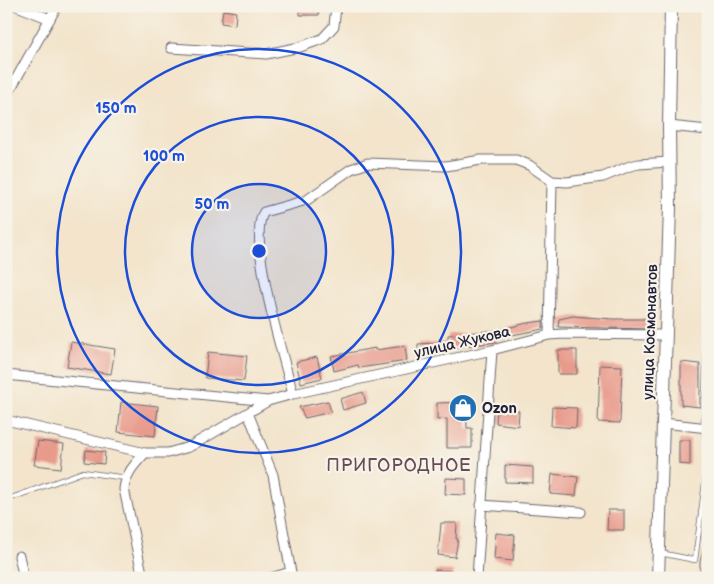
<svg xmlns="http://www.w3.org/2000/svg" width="714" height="584" font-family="'Balsamiq Sans',sans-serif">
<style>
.building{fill:#e89a8b}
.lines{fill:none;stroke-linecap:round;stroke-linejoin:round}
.lane-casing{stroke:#6b666d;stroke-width:6}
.street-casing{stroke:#6b666d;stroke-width:11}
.secondary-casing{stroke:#6b666d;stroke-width:14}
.lane{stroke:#fff;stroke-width:4.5}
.street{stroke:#fff;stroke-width:9}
.secondary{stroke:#fff;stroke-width:12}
.ring{fill:none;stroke:#1d4ed8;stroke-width:2.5}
.labels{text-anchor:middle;stroke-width:4.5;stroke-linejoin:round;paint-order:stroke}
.street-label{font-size:15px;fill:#22223b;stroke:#f7f3e8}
.poi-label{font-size:15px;font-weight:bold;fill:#22223b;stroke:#f7f3e8;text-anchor:start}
.quarter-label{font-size:18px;letter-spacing:1px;fill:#674c57;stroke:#f7f3e8}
.centre{fill:#1d4ed8;stroke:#f7f3e8;stroke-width:2.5}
.ring-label{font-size:15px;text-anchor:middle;font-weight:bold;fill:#1d4ed8;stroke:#f7f3e8;stroke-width:4.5;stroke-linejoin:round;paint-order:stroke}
</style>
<rect width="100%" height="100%" fill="#f7f3e8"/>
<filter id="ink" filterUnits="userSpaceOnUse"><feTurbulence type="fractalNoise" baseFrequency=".02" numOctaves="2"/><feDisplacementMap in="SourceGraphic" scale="10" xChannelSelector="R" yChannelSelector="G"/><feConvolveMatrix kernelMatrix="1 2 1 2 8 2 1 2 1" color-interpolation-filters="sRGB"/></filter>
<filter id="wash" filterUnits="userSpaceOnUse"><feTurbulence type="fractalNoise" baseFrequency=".0096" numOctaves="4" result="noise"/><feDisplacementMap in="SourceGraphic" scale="20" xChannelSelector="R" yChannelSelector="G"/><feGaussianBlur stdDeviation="1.12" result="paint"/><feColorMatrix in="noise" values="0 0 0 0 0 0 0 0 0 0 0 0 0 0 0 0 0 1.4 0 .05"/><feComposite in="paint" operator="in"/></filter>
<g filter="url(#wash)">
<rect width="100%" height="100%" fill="#f3e4cb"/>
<g id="blocks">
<path class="building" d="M300 6H318L319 15H300Z
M223 10 236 12 235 25 221 23Z
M573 316 613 319H650L651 329 558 327 559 319Z
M543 321V329L497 338V342L438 350V355L418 356V344L448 342V335L507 329V328L527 323Z
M71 342 115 349 111 374 67 367Z
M405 346 407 361 359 368 358 365 334 371 331 356 375 348V350Z
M558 350H577V374H558Z
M208 352 247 356 244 381 205 378Z
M317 357 322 378 301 383 296 362Z
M681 362 700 364V407L681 405Z
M600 365 622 366 620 423 598 422Z
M363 392 366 403 343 410 340 399Z
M328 401 331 412 305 418 299 407Z
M121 402 158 406 155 436 118 432Z
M466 402 467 428H472V448H447V419L437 420V403Z
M552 407 577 408 576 428 551 426Z
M497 409 519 411 518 426 496 423Z
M679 440H690V465L679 464Z
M38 441 64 444 61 468 34 465Z
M86 450 105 452 104 464 84 462Z
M505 465 533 467V483L505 482Z
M552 474 578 477 576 496 550 494Z
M446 478 466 479V495L445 494Z
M608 510H624V530H607Z
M441 523H457L456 539H458L455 557 438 555Z
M704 526H708V578H700V562L704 547 702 537Z
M496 533 515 535 513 561 494 559Z
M435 570 453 571V578H435Z"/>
</g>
</g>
<g filter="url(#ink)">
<use href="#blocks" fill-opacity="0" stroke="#6b666d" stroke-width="1"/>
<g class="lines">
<defs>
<path id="lane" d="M708 302 704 427 708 451
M6 500 83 472 126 478
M660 553 695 560 708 460"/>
<path id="street" d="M17 6 50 19
M171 48 266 54 300 47 322 39 334 26 336 6
M6 97 57 6
M669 126 708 130
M549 335 552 181
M6 375 268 401
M293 394C285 363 246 236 264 212L307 200 351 169 368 163 446 166 481 160H516L529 165 552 181 567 182 603 177 630 166 639 164 669 162
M248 413 273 475 292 578
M6 420 145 453H168L189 447 268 401 293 394 492 350 549 335 563 334 665 335
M663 423 708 428
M481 505 581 512
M19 556 24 578
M143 578 124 489C126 473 134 465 145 453
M270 578 291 572
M477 578 492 350"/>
<path id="secondary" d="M658 578 670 208 669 126 671 6"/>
</defs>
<use href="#lane" class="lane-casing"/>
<use href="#street" class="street-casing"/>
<use href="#secondary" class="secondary-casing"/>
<use href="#lane" class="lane"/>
<use href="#street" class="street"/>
<use href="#secondary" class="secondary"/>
</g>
</g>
<circle cx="259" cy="251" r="67" fill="#1d4ed8" fill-opacity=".12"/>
<g class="ring">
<circle cx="259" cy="251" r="67"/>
<circle cx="259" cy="251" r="134"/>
<circle cx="259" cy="251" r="202"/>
</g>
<defs>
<symbol id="shop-disc" viewBox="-11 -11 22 22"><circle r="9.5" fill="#1f6fb2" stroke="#f7f3e8"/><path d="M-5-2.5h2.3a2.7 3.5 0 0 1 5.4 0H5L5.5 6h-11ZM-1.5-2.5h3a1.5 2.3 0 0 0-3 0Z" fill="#fff"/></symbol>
</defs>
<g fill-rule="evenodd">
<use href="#shop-disc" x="447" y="392" width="32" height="32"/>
</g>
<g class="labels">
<g class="street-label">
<text transform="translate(650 332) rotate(-88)" y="5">улица Космонавтов</text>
<text transform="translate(462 342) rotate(-13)" y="5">улица Жукова</text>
</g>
<g class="poi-label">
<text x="482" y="413">Ozon</text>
</g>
<g class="quarter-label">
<text x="399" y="471">ПРИГОРОДНОЕ</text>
</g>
</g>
<circle cx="259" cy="251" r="8" class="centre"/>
<g class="ring-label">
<text x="116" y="113">150 m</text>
<text x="164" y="161">100 m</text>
<text x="212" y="209">50 m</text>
</g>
<rect width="714" height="584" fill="none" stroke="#f7f3e8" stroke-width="25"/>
</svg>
